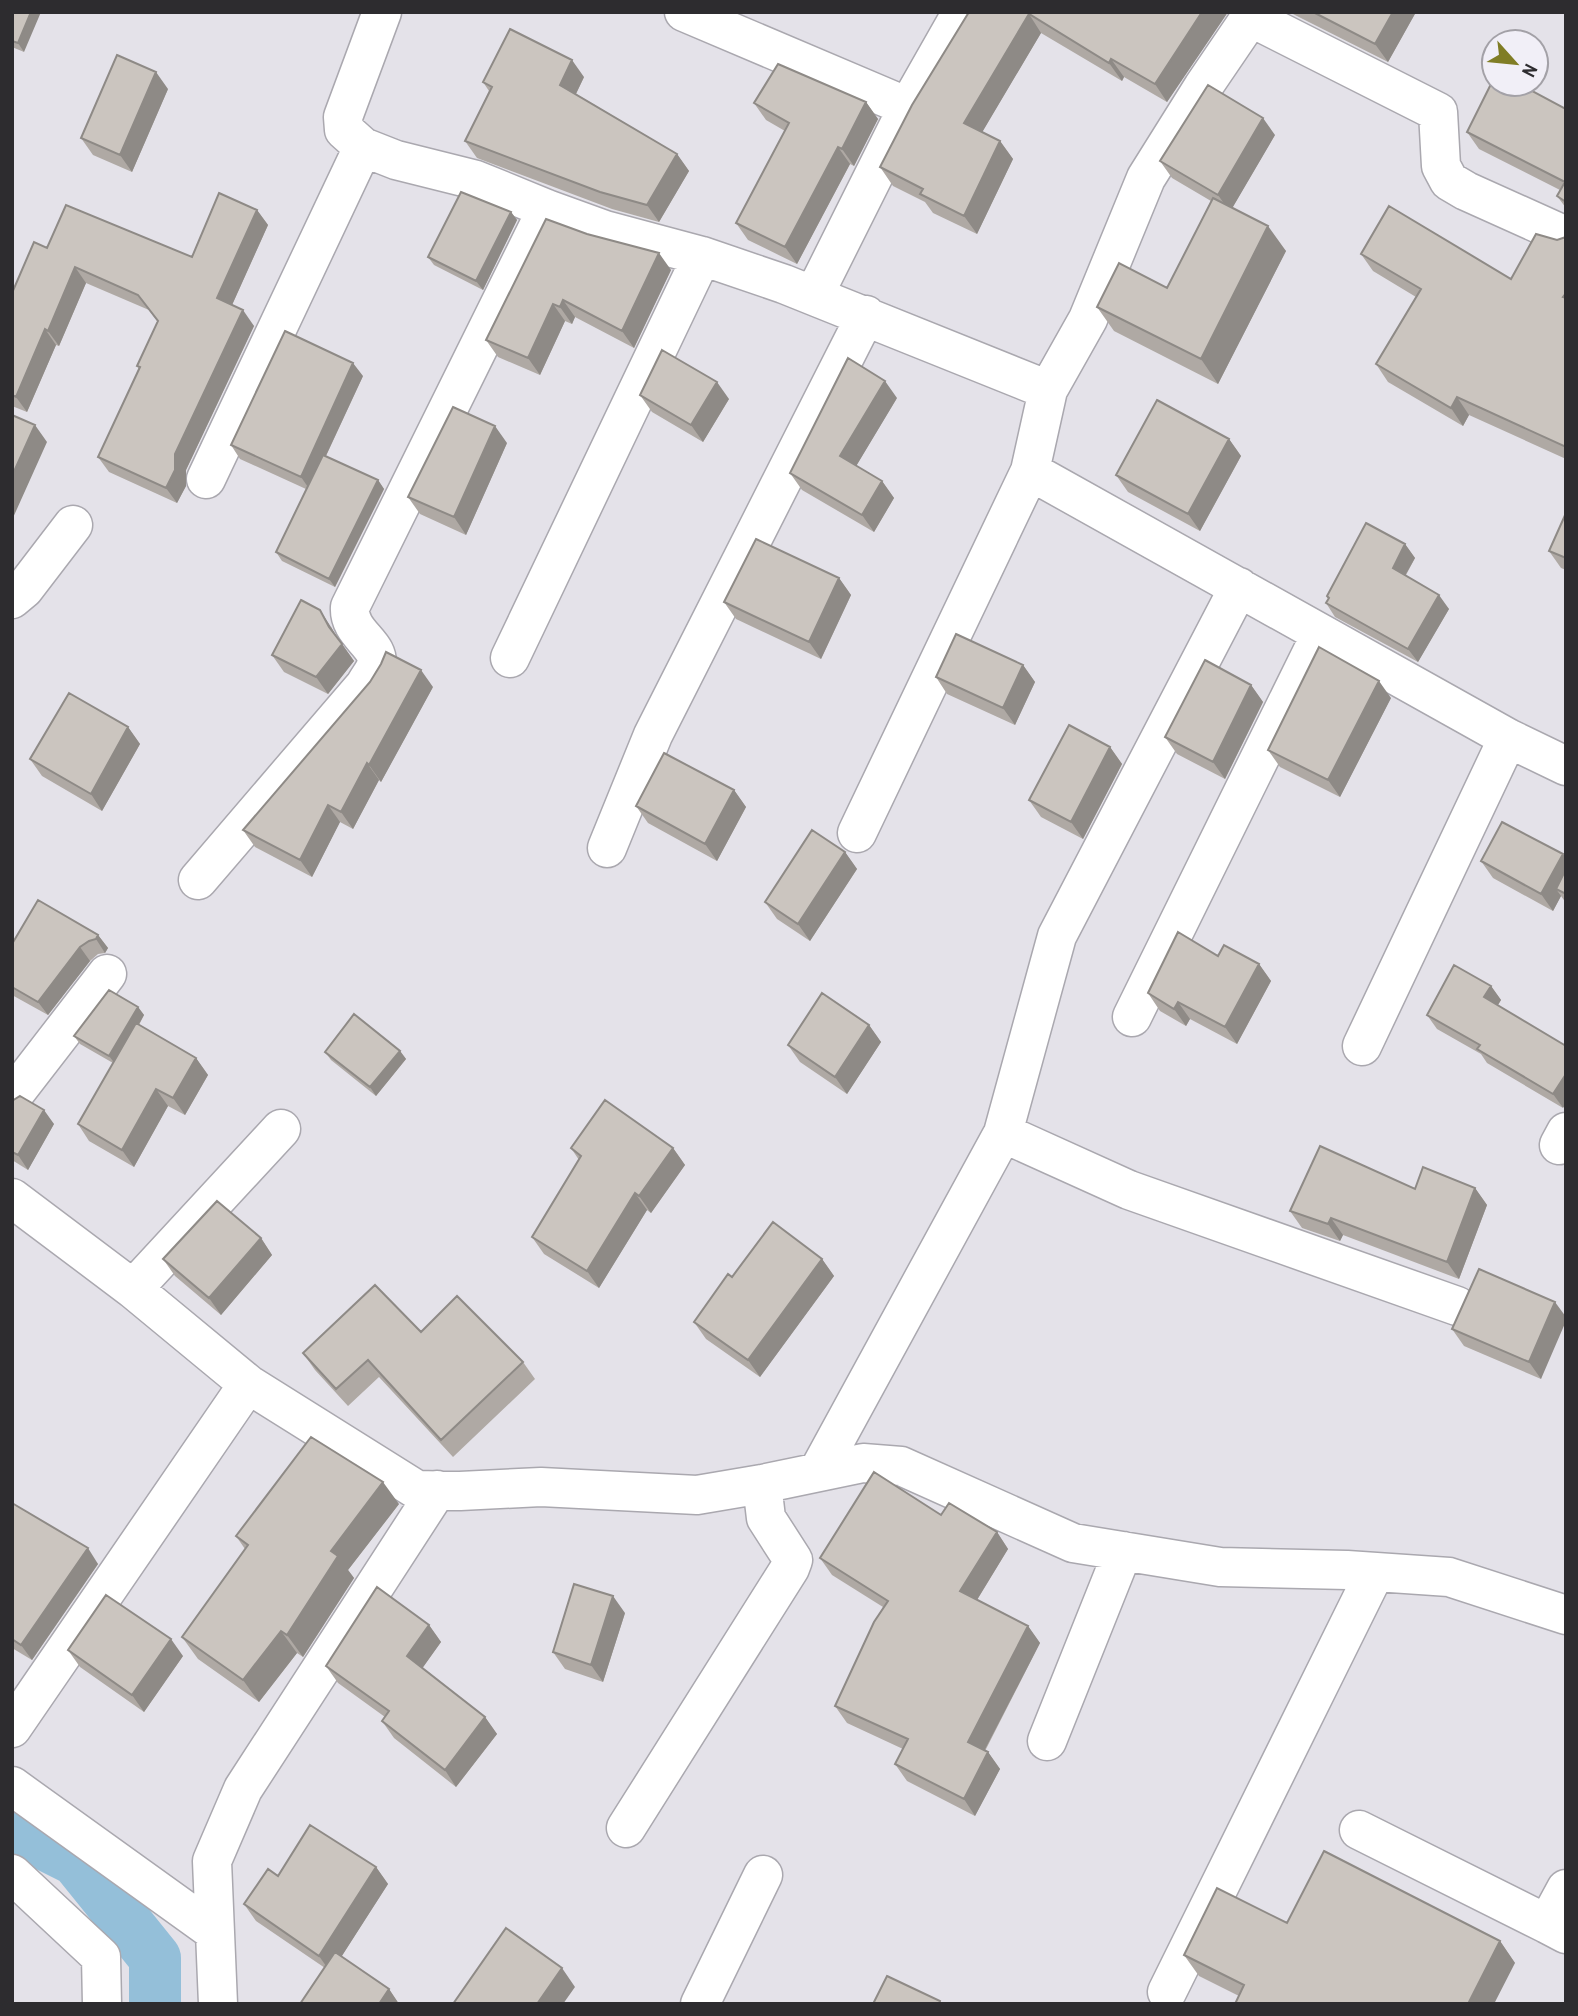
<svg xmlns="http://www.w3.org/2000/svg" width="1578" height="2016" font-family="'Archivo Narrow',sans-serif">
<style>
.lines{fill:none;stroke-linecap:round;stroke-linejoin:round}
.canal{stroke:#94bfd9;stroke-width:52}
.minor-casing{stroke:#aaa8af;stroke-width:41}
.minor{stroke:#fff;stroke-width:38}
.wall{fill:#afa9a4}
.shaded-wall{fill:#8e8a86}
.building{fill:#cbc5bf;stroke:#8e8a86;stroke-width:2}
</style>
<rect width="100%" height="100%" fill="#e4e2e9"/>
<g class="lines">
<path class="canal" d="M12 1828 76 1860 155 1958V2004"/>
<defs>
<path id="minor" d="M382 12 343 117 344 130 363 147 396 160 476 180 547 209 605 230 702 256 784 284 1048 390 1088 319 1146 178 1203 87 1254 12
M684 12 908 107
M1250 17 1438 112 1441 166 1449 181 1466 191 1566 236
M814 295 908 107 962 12
M1030 471 1508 738 1566 766
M206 479 363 147
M12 599 24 589 73 525
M510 658 702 256
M857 833 1030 471 1048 390
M607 848 653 735 866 315
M198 880 365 685C368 679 374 672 376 666 382 644 348 635 350 607L547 209
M1132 1017 1321 634
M1362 1046 1508 738
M12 1097 107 974
M1003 1133 1129 1190 1457 1306
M1559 1145 1566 1132
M12 1198 133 1289 248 1384 417 1490 460 1491 541 1487 697 1495 762 1484 863 1463 901 1466 1073 1543 1220 1567 1347 1570 1449 1577 1566 1615
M133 1289 281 1129
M819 1470 1003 1133 1057 936 1239 587
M12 1728 248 1384
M1047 1741 1123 1551
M12 1786 215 1932
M626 1828 790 1568 793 1560 766 1518 762 1484
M1359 1830 1547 1924
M12 1874 101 1957 102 2004
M1566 1889 1547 1924 1566 1934
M1167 1992 1375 1572
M218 2004 212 1861 243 1789 437 1490
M700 2004 763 1875"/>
</defs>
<use href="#minor" class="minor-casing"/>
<use href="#minor" class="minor"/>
</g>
<path class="wall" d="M12 12 24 52 12 47Z
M969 12H1228L1167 102 1124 77 1122 81 1041 33 982 132 1000 141 1013 159 977 234 933 213 925 202 893 186 880 167Z
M1289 12H1416L1388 62Z
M584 77 576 94 677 154 689 171 659 222 612 209 477 158 465 141 489 91 483 82Z
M168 89 132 172 93 155 81 138Z
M866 102 878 119 854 166 850 164 797 264 748 240 736 223 785 131 766 120 754 103Z
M1566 109V208L1557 196 1560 190 1479 149 1467 132Z
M1275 135 1232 208 1286 251 1218 384 1114 331 1097 307 1167 288 1211 201 1172 178 1160 161Z
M257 210 268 225 232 305 254 326 186 470V486L177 503 109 472 98 457 139 369 137 366 158 322 149 310 86 283 59 346 56 345 27 412 12 406V293L47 248 192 257Z
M511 212 517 220 483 290 434 265 428 257Z
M546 219 671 270 634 348 575 317 572 324 565 321 540 375 498 357 486 340Z
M1566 237V459L1469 415 1463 426 1388 382 1376 364 1416 297 1373 271 1361 254 1511 279 1557 240Z
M363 376 326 456 378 480 384 489 335 587 282 561 276 552 306 489 240 459 231 445Z
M640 395 729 399 703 442 652 412Z
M897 398 856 466 882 481 894 498 874 532 802 490 790 473Z
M1229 439 1241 456 1200 531 1128 492 1116 475Z
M507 443 466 535 420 514 408 497Z
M1566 513V570L1561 568 1549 551Z
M1405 544 1415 558 1406 575 1449 609 1418 662 1335 617 1326 603 1328 599 1327 596Z
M839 578 851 595 821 659 736 619 724 602Z
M331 627 337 637 354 661 328 694 284 672 272 655Z
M1023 665 1035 682 1015 725 947 694 936 677Z
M1251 685 1263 702 1225 779 1177 754 1165 737Z
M433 687 381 782 379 780 353 829 340 822 312 877 255 847 243 830Z
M1391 698 1340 797 1280 767 1268 750Z
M128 727 140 744 102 811 42 776 30 759Z
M1110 747 1122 764 1083 839 1041 817 1029 800Z
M734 790 746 807 717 861 648 823 636 806Z
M845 852 857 869 810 941 777 919 765 902Z
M1566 858V903L1561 896 1553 911 1493 878 1481 861Z
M98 935 108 948 105 953 98 954 90 961 48 1015 12 995V944Z
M1218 956 1259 964 1271 981 1237 1044 1190 1019 1186 1026 1160 1011 1148 993Z
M1491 986 1501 1000 1498 1005 1563 1108 1487 1063 1481 1054 1437 1029 1427 1015Z
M138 1007 144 1015 139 1025 196 1058 208 1075 185 1115 168 1106 134 1167 89 1141 78 1124 113 1063 80 1044 74 1036Z
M869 1025 881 1042 847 1094 800 1062 788 1045Z
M400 1051 406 1059 376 1096 331 1060 325 1052Z
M12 1101 54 1124 28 1170 12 1160Z
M571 1148H673L685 1165 651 1213 647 1210 599 1288 544 1254 532 1237 579 1160Z
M1475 1188 1487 1205 1459 1279 1343 1235 1340 1241 1302 1228 1290 1211 1415 1189Z
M261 1238 272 1255 221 1315 175 1276 163 1259Z
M822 1259 834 1276 760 1377 706 1339 694 1322 732 1277Z
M1555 1302 1541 1379 1464 1346 1452 1329Z
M421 1332 523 1362 535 1379 453 1457 379 1377 348 1406 315 1370 303 1353Z
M12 1503 98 1564 32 1660 12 1648Z
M399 1504 348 1570 354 1578 303 1657 297 1653 259 1702 198 1659 182 1637 245 1549 236 1536Z
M997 1532 1008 1549 977 1600 1028 1626 1040 1643 985 1751 988 1752 1000 1769 975 1816 907 1781 895 1764 903 1749 847 1723 835 1706 883 1607 832 1575 820 1558Z
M625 1613 603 1682 565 1669 553 1652Z
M429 1625 441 1642 422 1668 485 1717 497 1734 456 1787 394 1738 382 1721 385 1717 338 1683 326 1666Z
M68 1650 183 1656 144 1712 80 1667Z
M376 1867 388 1884 341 1957 389 1989 399 2004H300L325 1968 256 1921 244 1904 278 1876Z
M1287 1923 1500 1941 1515 1963 1239 1996 1199 1976 1184 1955Z"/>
<path class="shaded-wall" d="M31 12H41L24 52 18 43Z
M1202 12H1228L1167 102 1155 84Z
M1393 12H1416L1388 62 1375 44Z
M1029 14 1041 33 977 141 964 123Z
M1111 59 1124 77 1122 81 1109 63Z
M572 60 584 77 572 102 560 85Z
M156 72 168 89 132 172 120 155Z
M866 102 878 119 854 166 842 149Z
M1263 118 1275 135 1230 212 1218 195Z
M1000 141 1013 159 977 234 964 216Z
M838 147 850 164 797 264 785 247Z
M677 154 689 171 659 222 647 205Z
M257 210 268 225 228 314 217 298Z
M511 212 517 220 483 290 476 281Z
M1268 226 1286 251 1218 384 1201 359Z
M659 253 671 270 634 348 622 331Z
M75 267 86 283 59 346 48 331Z
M563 300 575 317 572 324 560 307Z
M553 304 565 321 540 375 528 358Z
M243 310 254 326 186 470V486L177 503 166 488 175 454Z
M45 329 56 345 27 412 16 397Z
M353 363 363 376 310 490 301 477Z
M885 381 897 398 852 473 840 456Z
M717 382 729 399 703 442 691 425Z
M1457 397 1469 415 1463 426 1451 408Z
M35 425 47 442 12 520V476Z
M495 426 507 443 466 535 454 517Z
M1229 439 1241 456 1200 531 1188 514Z
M378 480 384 489 335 587 329 579Z
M882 481 894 498 874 532 862 515Z
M1405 544 1415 558 1402 581 1393 568Z
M839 578 851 595 821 659 809 642Z
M1439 595 1449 609 1418 662 1408 649Z
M320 610 331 627 341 644 329 627Z
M342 644 354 661 328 694 316 677Z
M1023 665 1035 682 1015 725 1003 708Z
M421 670 433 687 381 782 369 765Z
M1379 681 1391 698 1340 797 1328 780Z
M1251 685 1263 702 1225 779 1213 762Z
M128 727 140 744 102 811 91 794Z
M1110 747 1122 764 1083 839 1071 822Z
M367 763 379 780 353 829 341 812Z
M734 790 746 807 717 861 705 844Z
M328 805 340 822 312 877 300 860Z
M845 852 857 869 810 941 798 924Z
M1563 854 1566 858V887L1556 889 1561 896 1553 911 1541 894Z
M98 935 108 948 105 953 96 939Z
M80 947 90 961 48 1015 38 1002Z
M1259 964 1271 981 1237 1044 1225 1027Z
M1491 986 1501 1000 1494 1011 1484 997Z
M1178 1002 1190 1019 1186 1026 1174 1009Z
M138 1007 144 1015 116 1065 109 1056Z
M869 1025 881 1042 847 1094 835 1077Z
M400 1051 406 1059 376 1096 370 1087Z
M196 1058 208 1075 185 1115 173 1098Z
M1566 1074V1104L1563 1108 1553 1094Z
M156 1089 168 1106 134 1167 122 1150Z
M44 1110 54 1124 28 1170 18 1155Z
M673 1148 685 1165 651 1213 639 1196Z
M1475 1188 1487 1205 1459 1279 1447 1262Z
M635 1193 647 1210 599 1288 587 1271Z
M1331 1218 1343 1235 1340 1241 1328 1224Z
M261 1238 272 1255 221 1315 209 1298Z
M822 1259 834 1276 760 1377 748 1360Z
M1555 1302 1566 1317V1321L1541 1379 1529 1362Z
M383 1482 399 1504 348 1570 354 1578 303 1657 287 1635 331 1551Z
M997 1532 1008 1549 972 1608 960 1591Z
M88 1548 98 1564 32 1660 21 1645Z
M613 1596 625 1613 603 1682 591 1665Z
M429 1625 441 1642 419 1673 407 1656Z
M1028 1626 1040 1643 980 1759 968 1742Z
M281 1631 297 1653 259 1702 243 1680Z
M171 1639 183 1656 144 1712 132 1695Z
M485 1717 497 1734 456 1787 445 1770Z
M988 1752 1000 1769 975 1816 964 1799Z
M376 1867 388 1884 331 1973 319 1956Z
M1500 1941 1515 1963 1494 2004H1468Z
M562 1968 575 1987 563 2004H537Z
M389 1989 399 2004H379Z"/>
<path class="building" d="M12 12H31L18 43 12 41Z
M969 12H1202L1155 84 1111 59 1109 63 1029 14 964 123 1000 141 964 216 920 194 923 189 880 167 912 105Z
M1313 12H1393L1375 44Z
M510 29 572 60 560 85 677 154 647 205 600 192 465 141 492 87 483 82Z
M117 55 156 72 120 155 81 138Z
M778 64 866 102 842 149 838 147 785 247 736 223 789 123 754 103Z
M1494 78V84H1519L1566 109V202L1557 196 1565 182 1467 132Z
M1208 85 1263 118 1218 195 1160 161Z
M461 192 511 212 476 281 428 257Z
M219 193 257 210 217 298 243 310 175 454V470L166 488 98 457 140 367 137 366 158 321 138 295 75 267 48 331 45 329 16 397 12 395V293L34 242 47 248 66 205 192 257Z
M1213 198 1268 226 1201 359 1097 307 1119 263 1167 288Z
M1389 206 1511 279 1536 234 1557 240 1566 237V293L1563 297 1566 298V447L1457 397 1451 408 1376 364 1421 289 1361 254Z
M546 219 587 234 659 253 622 331 563 300 560 307 553 304 528 358 486 340Z
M285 331 353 363 301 477 231 445Z
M662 350 717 382 691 425 640 395Z
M848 358 885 381 840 456 882 481 862 515 790 473Z
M1157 400 1229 439 1188 514 1116 475Z
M453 407 495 426 454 517 408 497Z
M12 415 35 425 12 476Z
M323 455 378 480 329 579 276 552Z
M1566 513V558L1549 551Z
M1366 523 1405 544 1393 568 1439 595 1408 649 1326 603 1329 598 1327 596Z
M756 539 839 578 809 642 724 602Z
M301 600 320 610 329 627 342 644 316 677 272 655Z
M956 634 1023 665 1003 708 936 677Z
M1319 647 1379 681 1328 780 1268 750Z
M386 652 421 670 369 765 367 763 341 812 328 805 300 860 243 830 370 682 381 664Z
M1205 660 1251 685 1213 762 1165 737Z
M69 693 128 727 91 794 30 759Z
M1069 725 1110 747 1071 822 1029 800Z
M664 753 734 790 705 844 636 806Z
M1502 822 1563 854 1541 894 1481 861Z
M812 830 845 852 798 924 765 902Z
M1566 869V894L1556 889Z
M38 900 98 935 96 939 89 941 80 947 38 1002 12 987V944Z
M1178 932 1218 956 1224 945 1259 964 1225 1027 1178 1002 1174 1009 1148 993Z
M1454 965 1491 986 1484 997 1566 1046V1074L1553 1094 1477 1049 1480 1045 1427 1015Z
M109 990 138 1007 109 1056 74 1036Z
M822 993 869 1025 835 1077 788 1045Z
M354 1014 400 1051 370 1087 325 1052Z
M136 1023 196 1058 173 1098 156 1089 122 1150 78 1124Z
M20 1096 44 1110 18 1155 12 1152V1101Z
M605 1100 673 1148 639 1196 635 1193 587 1271 532 1237 581 1156 571 1148Z
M1320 1146 1415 1189 1423 1167 1475 1188 1447 1262 1331 1218 1328 1224 1290 1211Z
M217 1201 261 1238 209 1298 163 1259Z
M773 1222 822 1259 748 1360 694 1322 728 1274 732 1277Z
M1479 1269 1555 1302 1529 1362 1452 1329Z
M375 1285 421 1332 457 1296 523 1362 441 1440 368 1360 336 1389 303 1353Z
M311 1437 383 1482 331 1551 338 1556 287 1635 281 1631 243 1680 182 1637 248 1545 236 1536Z
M874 1472 941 1515 949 1503 997 1532 960 1591 1028 1626 968 1742 988 1752 964 1799 895 1764 908 1739 835 1706 874 1622 888 1601 820 1558Z
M12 1503 88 1548 21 1645 12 1639Z
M574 1584 613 1596 591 1665 553 1652Z
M377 1587 429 1625 407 1656 485 1717 445 1770 382 1721 389 1711 326 1666Z
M106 1595 171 1639 132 1695 68 1650Z
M310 1825 376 1867 319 1956 244 1904 268 1869 278 1876Z
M1324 1851 1500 1941 1468 2004H1235L1244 1985 1184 1955 1217 1888 1287 1923Z
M506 1928 562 1968 537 2004H453Z
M335 1952 389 1989 379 2004H300Z
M887 1976 940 2001 939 2004H873Z"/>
<rect width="1578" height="2016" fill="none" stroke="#2d2c2f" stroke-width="28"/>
<g transform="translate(1515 63) rotate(117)"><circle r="33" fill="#f1eff7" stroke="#a3a1a7" stroke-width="2"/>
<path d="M0-5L12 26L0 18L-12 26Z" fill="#807d25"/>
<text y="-10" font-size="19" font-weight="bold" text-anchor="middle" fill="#2d2c2f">N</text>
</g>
</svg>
